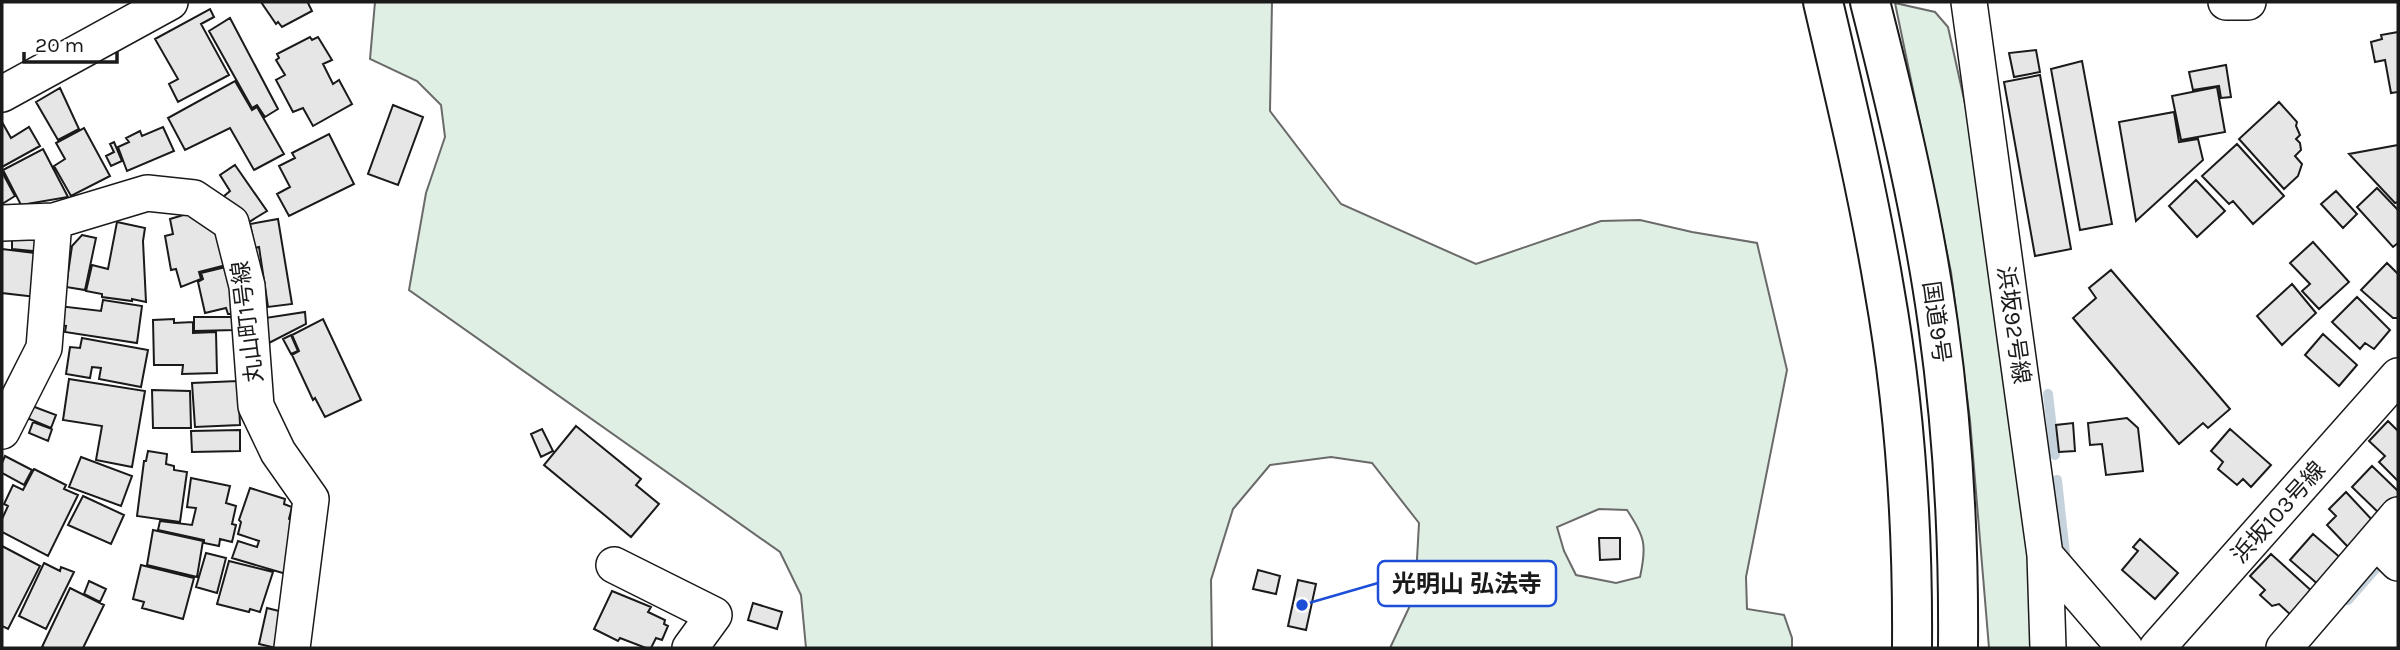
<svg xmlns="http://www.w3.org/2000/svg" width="2400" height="650" font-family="Karla,'Noto Sans JP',sans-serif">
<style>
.green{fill:#e0efe3;stroke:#6a6a6a;stroke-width:2;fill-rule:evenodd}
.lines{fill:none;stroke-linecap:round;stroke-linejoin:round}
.stream{stroke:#c6d2dc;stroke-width:10}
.building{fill:#e6e6e6;stroke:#1a1a1a;stroke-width:2}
.minor-casing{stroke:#1a1a1a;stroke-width:38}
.highway-casing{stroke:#1a1a1a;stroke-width:42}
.minor{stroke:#fff;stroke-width:35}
.highway{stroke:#fff;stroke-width:38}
.labels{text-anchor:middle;stroke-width:5;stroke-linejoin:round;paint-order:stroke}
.street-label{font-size:23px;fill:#1a1a1a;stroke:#fff}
.leader{fill:none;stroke:#1d4ed8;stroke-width:2.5}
.callout-dot{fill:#1d4ed8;stroke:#fff;stroke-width:2.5}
.callout{fill:#fff;stroke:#1d4ed8;stroke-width:2.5}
.callout-label{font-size:24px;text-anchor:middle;font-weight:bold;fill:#1a1a1a}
</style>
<rect width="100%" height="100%" fill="#fff"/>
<path class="green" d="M375 2H1272L1270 111 1341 204 1476 264 1601 221 1640 220 1692 232 1757 243 1787 370 1746 577 1747 609 1784 615 1792 638V648H1390L1415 595 1419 523 1372 463 1331 457 1270 465 1233 509 1211 580 1212 648H806L801 595 780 552 409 290 426 193 445 137 441 105 417 81 370 59ZM1599 509 1627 510C1645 537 1647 545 1640 577L1616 583 1576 575 1564 551 1557 527Z
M1895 3 1935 12 1948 27 1983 185 2020 441 2034 648H1989L1970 420 1951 272Z"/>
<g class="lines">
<path class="stream" d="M2048 394 2055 455
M2057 480 2066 563
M2348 600 2384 559"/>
</g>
<path class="building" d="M261 2H310L308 3 312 11 282 27 278 22 276 24Z
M210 9 214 17 201 24 229 75 178 102 169 84 178 79 155 39Z
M230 18 278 109 265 117 257 105 252 108 209 31Z
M2398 32V92L2391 93 2385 60 2375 62 2371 42 2382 39 2381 35Z
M310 37 312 40 318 37 332 60 323 64 333 84 339 80 352 104 313 126 303 108 293 112 276 80 285 75 276 60 279 58 277 54Z
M2036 50 2040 72 2014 77 2009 53Z
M2082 61 2112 224 2080 230 2051 69Z
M2226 65 2231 97 2221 98 2219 86 2193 90 2189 72Z
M2040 75 2071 249 2035 256 2004 82Z
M235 81 252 110 257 107 284 154 254 170 230 128 185 150 168 118Z
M2217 87 2225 132 2181 140 2172 96Z
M60 88 79 129 58 140 36 102Z
M2279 102 2297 122 2296 126 2300 135 2296 139 2300 143 2301 150 2295 156 2302 164 2298 176 2284 189 2239 139Z
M393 105 423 117 398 185 368 174Z
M2174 112 2179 142 2198 139 2203 160 2136 221 2119 122Z
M2 122 11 138 29 127 40 146 2 167Z
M163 127 174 151 127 171 118 147 129 142 126 138 140 131 142 136Z
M84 128 110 176 71 196 54 166 65 159 56 143Z
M329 134 354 184 289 216 277 194 290 187 279 166 295 158 292 153Z
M114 142 122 161 111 166 106 156 114 152 110 144Z
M2237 144 2284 196 2253 224 2233 201 2229 204 2202 176Z
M2398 145V202L2395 203 2349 154Z
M43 149 68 197 21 205 3 170Z
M235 165 267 211 249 222 243 212 223 197 230 191 220 175Z
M2 172 15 196 2 204Z
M2196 180 2225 211 2197 237 2169 206Z
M2377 188 2398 210V243L2393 247 2357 207Z
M2336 191 2357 214 2343 228 2321 204Z
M190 213 204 221 221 240 230 264 199 272 201 279 181 287 176 269 171 270 165 236 173 234 170 219Z
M278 219 292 304 268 307 259 247 255 248 250 224Z
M117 222 145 228 143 241 146 302 132 299V301L102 297V294L86 291 92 265 108 269Z
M82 235 96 238 85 290 66 287 72 246Z
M37 238 43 252 12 249V240Z
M2313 242 2349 282 2319 309 2302 291 2310 284 2290 263Z
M2 249 43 254 36 297 2 293Z
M2387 263 2398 274V318H2393L2361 290Z
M230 266 237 314H228L226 308 205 313 198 282 203 279 201 273Z
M2111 270 2230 409 2208 428 2203 423 2179 444 2073 318 2096 298 2089 288Z
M2292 284 2316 313 2282 345 2257 316Z
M2357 297 2390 330 2374 349 2365 343 2360 349 2332 322Z
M103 300 142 306 137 343 65 332 66 326 56 325 59 306 101 311Z
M305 312 306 324 265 345V318Z
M194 317H235V330L194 331Z
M174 319V323L193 322V333L216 332 217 373 182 374 183 365H154L153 320Z
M323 319 361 400 325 417 315 398 313 400 292 355 299 351 292 335Z
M2323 334 2357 365 2339 386 2305 355Z
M291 335 298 351 291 354 283 339Z
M82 338 148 350 141 387 99 379 101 368 92 367 90 378 66 374 70 347 80 348Z
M69 379 145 391 132 467 96 460 102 426 63 420Z
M238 381 240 425 195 427 192 383Z
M152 390 190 391 191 428H153Z
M32 406 56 415 51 428 27 418Z
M2127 418 2138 428 2143 471 2106 475 2102 444 2090 445 2088 423Z
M2388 421 2398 431V481L2379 462 2385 456 2369 441Z
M33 422 52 429 48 441 29 433Z
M2073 423 2075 451 2059 452 2056 425Z
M576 426 641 479 636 485 659 504 631 537 544 465Z
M542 429 553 451 541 457 531 434Z
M2230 429 2271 465 2251 487 2243 479 2237 485 2218 469 2223 462 2211 451Z
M240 430V451L192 452 191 431Z
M148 451 167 454 166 464 174 466V470L187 472 180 522 137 516 144 461H146Z
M5 456 32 470 24 485 2 473V463Z
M81 457 132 476 121 506 69 487Z
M2372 466 2398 491V497L2381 515 2352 487Z
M34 469 66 485 64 489 78 495 48 556 2 532V519L8 506 4 504 13 485 23 490Z
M191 478 230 486 226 503 236 506 232 524 236 525 232 542 220 539 219 546 204 543V540L158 530 160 521 192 525 196 508 187 507Z
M250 488 285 499 284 504 292 507 289 519 297 522 286 574 232 558 238 541 257 547 259 541 238 534 241 522 239 520Z
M2346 492 2374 522 2348 547 2327 525 2336 516 2329 509Z
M83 496 124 515 111 544 68 525Z
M153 530 203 541 197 577 147 565Z
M2313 534 2343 560 2320 586 2290 560Z
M1599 538H1620V559L1600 560Z
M2140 539 2178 573 2155 599 2122 570 2138 551 2133 547Z
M2 546 40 566 8 629 2 626Z
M206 553 226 558 217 593 196 587Z
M2271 554 2315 594 2293 617 2279 604 2272 606 2260 595 2265 590 2250 576Z
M229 561 273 572 260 612 250 609 249 612 217 604Z
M44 563 60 571 61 567 74 572 46 629 19 616Z
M141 565 194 578 183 619 142 608 144 602 133 599Z
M1258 570 1280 576 1276 594 1253 589Z
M1298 580 1316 584 1306 630 1288 626Z
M89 581 106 589 100 602 84 594Z
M70 588 104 605 83 648H45L42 647Z
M612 591 651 607 648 612 665 620 664 624 668 626 662 640 656 638 651 648H646L620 638 618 641 594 629Z
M753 603 782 612 777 629 748 620Z
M267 608 287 613 276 648 259 644Z"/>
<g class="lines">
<defs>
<path id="minor" d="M1969 2 2045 555 2048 648
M2226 2H2248
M2 94 170 2
M2 223 54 221 147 193 194 198 231 223 247 286 256 406 278 452 311 499 292 648
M2 431 44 348 54 221
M2376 541 2398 563
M2045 555 2125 648
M614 565 714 615 690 648
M2157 648 2398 376
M2284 648 2398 515"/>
<path id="highway" d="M1823 2C1845 96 1868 192 1884 288 1905 406 1913 528 1912 648
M1870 2C1897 108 1923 216 1938 324 1953 431 1959 540 1958 648"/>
</defs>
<use href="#minor" class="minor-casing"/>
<use href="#highway" class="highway-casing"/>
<use href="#minor" class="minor"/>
<use href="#highway" class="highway"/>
</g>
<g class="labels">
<g class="street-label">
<text transform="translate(247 322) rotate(-97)" y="8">丸山町1号線</text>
<text transform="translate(1937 322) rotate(82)" y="8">国道9号</text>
<text transform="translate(2014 325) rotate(82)" y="8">浜坂92号線</text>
<text transform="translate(2278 512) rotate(-48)" y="8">浜坂103号線</text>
</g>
</g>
<path class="leader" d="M1302 605L1378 583"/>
<circle class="callout-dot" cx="1302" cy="605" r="7"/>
<rect class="callout" x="1378" y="561" width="178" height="45" rx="7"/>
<g class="callout-label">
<text x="1467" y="592">光明山 弘法寺</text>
</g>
<rect width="2400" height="650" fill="none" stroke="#1a1a1a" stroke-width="7"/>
<path d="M24 52v10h93v-10" fill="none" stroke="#1a1a1a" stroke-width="3.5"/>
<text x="35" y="52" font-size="21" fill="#1a1a1a" stroke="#ffffff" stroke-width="5" paint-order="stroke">20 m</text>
</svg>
